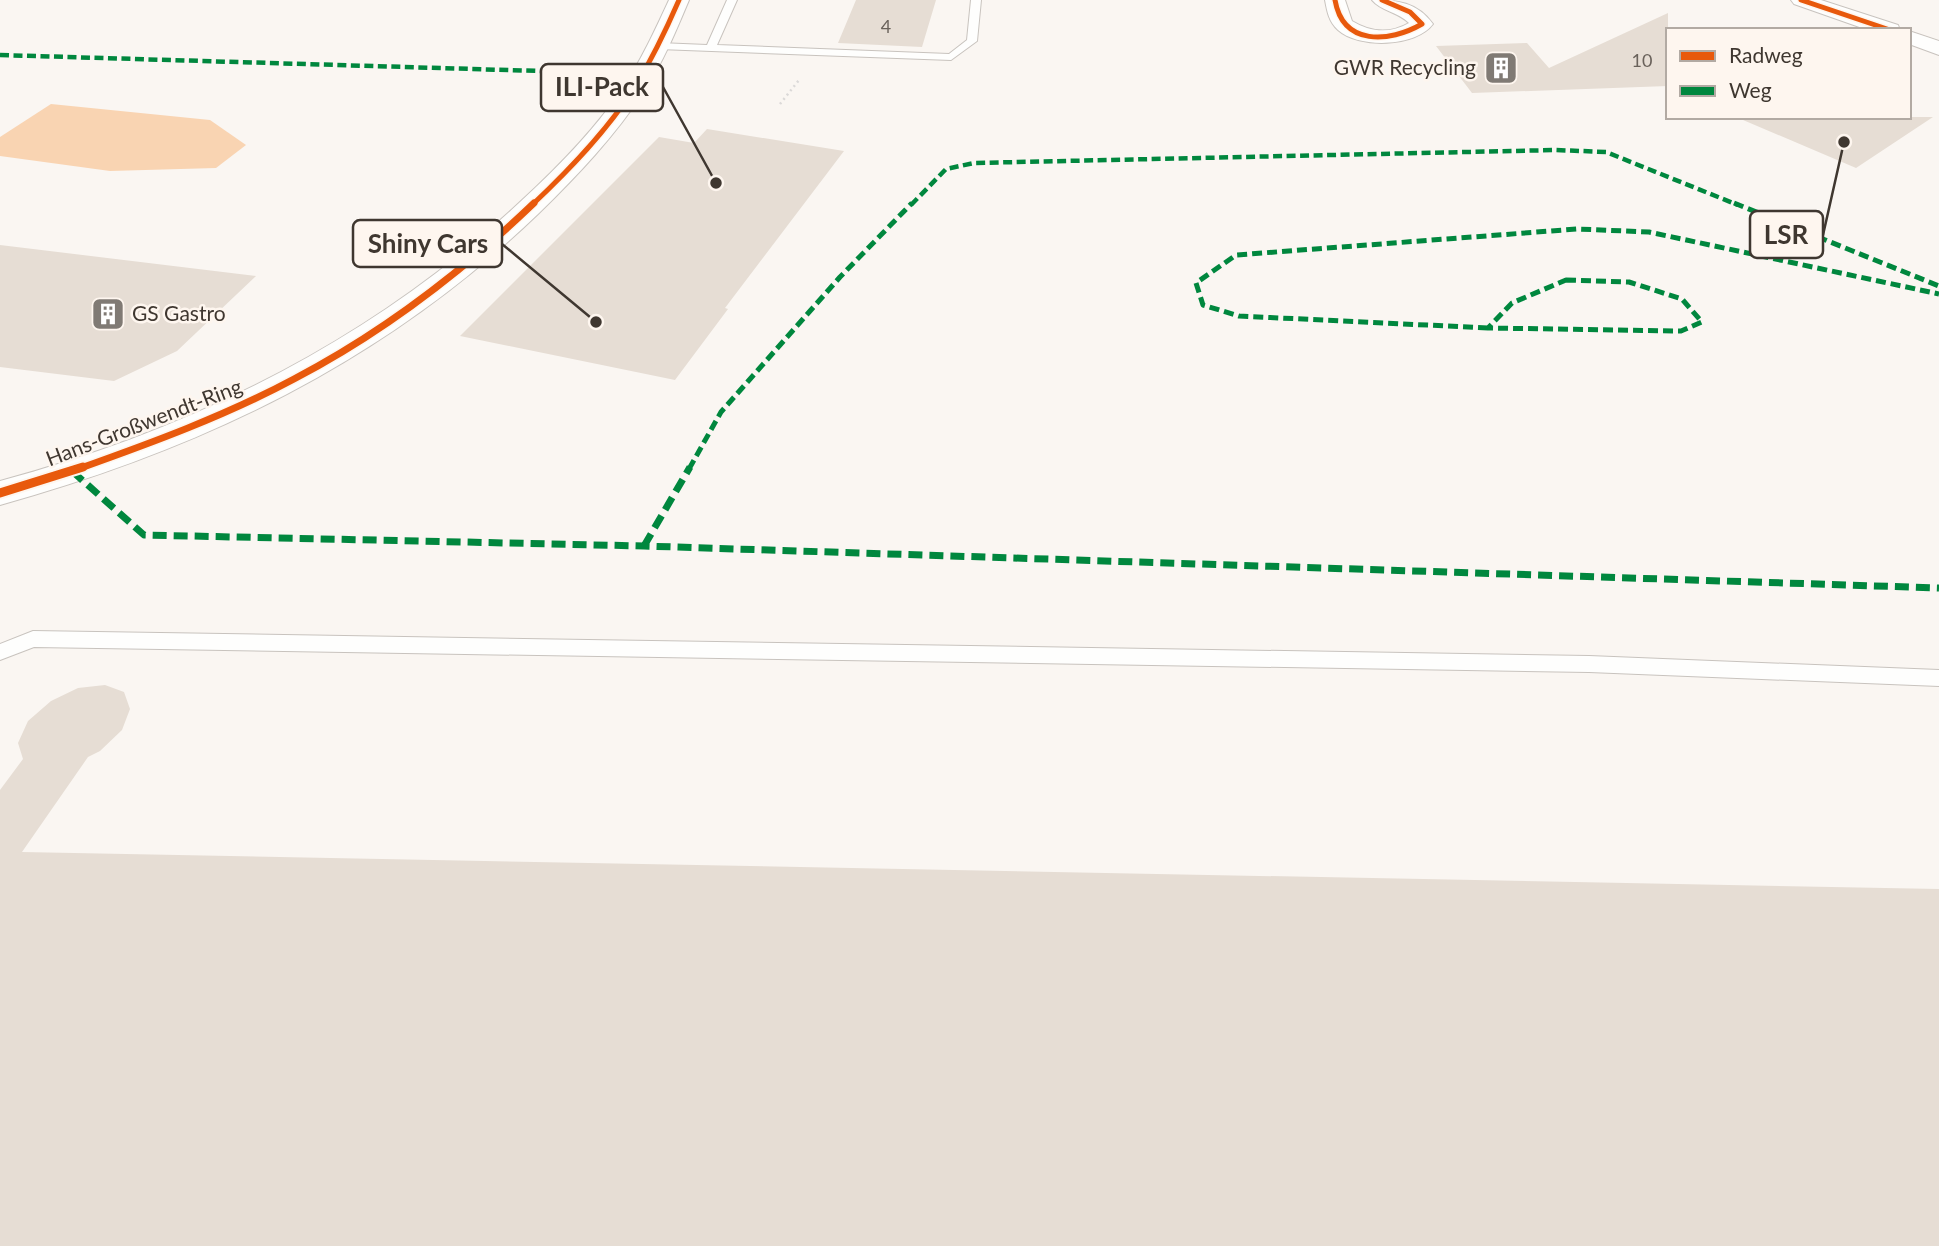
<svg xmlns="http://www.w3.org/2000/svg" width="1939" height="1246" font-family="Lato,sans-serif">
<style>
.water{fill:#f9d4b2}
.building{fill:#e6ddd4}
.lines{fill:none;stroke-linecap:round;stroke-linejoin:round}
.lane-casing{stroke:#c8c3be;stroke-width:2}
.street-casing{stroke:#c8c3be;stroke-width:2}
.path{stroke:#dbd9d8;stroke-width:2.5;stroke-dasharray:2 3.5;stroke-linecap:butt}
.lane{fill:#fefefd;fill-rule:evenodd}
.street{fill:#fefefd;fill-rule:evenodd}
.quiet-far2{stroke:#00873e;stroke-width:4.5;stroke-dasharray:9 4.5;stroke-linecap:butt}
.quiet-far1{stroke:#00873e;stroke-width:5;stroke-dasharray:10 5;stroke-linecap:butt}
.quiet{stroke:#00873e;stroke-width:7;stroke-dasharray:14 7;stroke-linecap:butt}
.cycleway-far2-casing{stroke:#fef6ef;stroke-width:8}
.cycleway-far1-casing{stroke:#fef6ef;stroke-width:10}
.cycleway-casing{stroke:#fef6ef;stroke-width:13}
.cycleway-far2{stroke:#e8590c;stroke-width:5}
.cycleway-far1{stroke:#e8590c;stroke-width:7}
.cycleway{stroke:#e8590c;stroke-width:9}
.labels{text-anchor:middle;stroke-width:5;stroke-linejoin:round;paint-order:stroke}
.far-number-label{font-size:18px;fill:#6a625b}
.far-poi-label{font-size:21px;fill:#3f3730;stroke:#fef6ef;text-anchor:end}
.far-street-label{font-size:21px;fill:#3f3730;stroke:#fef6ef}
.leader{fill:none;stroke:#3f3730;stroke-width:2.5}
.callout-dot{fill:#3f3730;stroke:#fef6ef;stroke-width:2.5}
.callout{fill:#fef6ef;stroke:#3f3730;stroke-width:2.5}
.callout-label{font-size:26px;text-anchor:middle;font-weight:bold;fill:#3f3730}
</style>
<rect width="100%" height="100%" fill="#faf6f2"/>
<path class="water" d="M51 104 210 120 246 145 216 168 110 171 0 156V137Z"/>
<path class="building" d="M856 0H936L922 47 838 43Z
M1668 13V86L1472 93 1436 46 1527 43 1549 68Z
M1736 117H1933L1856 168Z
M707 129 844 151 725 308 728 309 675 380 460 336 659 137 694 143Z
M0 245 256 276 177 351 114 381 0 367Z
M105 685 124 692 130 709 122 730 100 751 88 757 22 852 1939 889V1246H0V790L23 759 18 743 28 721 51 701 78 688Z"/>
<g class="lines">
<defs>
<path id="lane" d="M727 0H737L717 45 949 54 967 40 971 0H981L977 41 951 60 659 49 654 46 659 43 707 45Z
M33 631 1589 656 1939 670V686L1589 672 34 647 0 660V644Z"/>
<path id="street" d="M669 0H689C676 31 663 62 645 90 615 136 577 176 538 214 384 362 204 448 0 505V481C193 429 373 340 519 203 556 169 594 131 622 89 641 61 655 30 669 0Z
M1325 0H1345L1352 21C1370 32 1390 34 1409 23 1398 12 1381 11 1372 0 1397 0 1417 2 1433 24 1416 47 1359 49 1338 30 1329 22 1327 11 1325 0Z
M1791 0H1821L1898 25 1900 30H1868L1794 4Z
M1909 31 1939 41V55L1909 44Z"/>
</defs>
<use href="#lane" class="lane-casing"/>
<use href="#street" class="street-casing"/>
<path class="path" d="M780 104 799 80"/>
<use href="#lane" class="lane"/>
<use href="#street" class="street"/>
<path class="quiet-far2" d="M0 55 642 74
M911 205 946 169 974 163 1556 150 1606 152 1738 205"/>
<path class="quiet-far1" d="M1734 203 1939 286
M1566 280 1629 282 1682 299 1702 322 1681 331 1488 328 1512 303Z
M1488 328 1239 316 1203 305 1196 283 1236 255 1577 229 1649 232 1939 294
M689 469 721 412 840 277 912 203"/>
<path class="quiet" d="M72 471 144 535 644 546 1939 588
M644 546 690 467"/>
<defs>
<path id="cycleway-far2" d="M1335 0C1343 46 1389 43 1422 24L1410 12 1382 0
M1801 0 1890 30
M532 205C569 170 607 131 635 87 652 59 666 30 679 0"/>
<path id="cycleway-far1" d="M78 469C151 443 225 416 294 379 382 333 462 272 534 203"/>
<path id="cycleway" d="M0 493 83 467"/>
</defs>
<use href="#cycleway-far2" class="cycleway-far2-casing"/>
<use href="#cycleway-far1" class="cycleway-far1-casing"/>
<use href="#cycleway" class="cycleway-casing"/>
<use href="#cycleway-far2" class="cycleway-far2"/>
<use href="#cycleway-far1" class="cycleway-far1"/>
<use href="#cycleway" class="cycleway"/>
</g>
<defs>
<symbol id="building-square" viewBox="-11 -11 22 22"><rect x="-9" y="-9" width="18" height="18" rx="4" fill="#807a74" stroke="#fef6ef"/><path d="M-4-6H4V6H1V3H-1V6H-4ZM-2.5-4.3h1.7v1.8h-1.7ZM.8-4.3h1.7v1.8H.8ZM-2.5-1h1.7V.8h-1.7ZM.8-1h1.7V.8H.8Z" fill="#fff"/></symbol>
</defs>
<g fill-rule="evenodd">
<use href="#building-square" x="1482" y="49" width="38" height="38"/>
<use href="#building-square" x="89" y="295" width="38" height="38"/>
</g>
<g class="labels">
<g class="far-number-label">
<text x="886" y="33">4</text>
<text x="1642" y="67">10</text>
</g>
<g class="far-poi-label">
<text x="1476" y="75">GWR Recycling</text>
<text x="132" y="321" text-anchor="start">GS Gastro</text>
</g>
<g class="far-street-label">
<text transform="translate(144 423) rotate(-21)" y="7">Hans-Großwendt-Ring</text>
</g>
</g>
<path class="leader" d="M716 183L663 87M1844 142L1823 235M596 322L502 244"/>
<g class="callout-dot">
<circle cx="716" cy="183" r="7"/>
<circle cx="1844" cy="142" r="7"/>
<circle cx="596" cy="322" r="7"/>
</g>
<g class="callout">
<rect x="541" y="64" width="122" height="47" rx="7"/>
<rect x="1750" y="211" width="73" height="47" rx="7"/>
<rect x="353" y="220" width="149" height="47" rx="7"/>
</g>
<g class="callout-label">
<text x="602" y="96">ILI-Pack</text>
<text x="1786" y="244">LSR</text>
<text x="428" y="253">Shiny Cars</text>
</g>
<rect x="1666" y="28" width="245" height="91" fill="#fef6ef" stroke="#b2aaa3" stroke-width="2"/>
<rect x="1680" y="51" width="35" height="10" fill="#e8590c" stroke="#b2aaa3" stroke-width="2"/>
<text x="1729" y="63" font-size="21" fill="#3f3730">Radweg</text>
<rect x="1680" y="86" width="35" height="10" fill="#00873e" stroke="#b2aaa3" stroke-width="2"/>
<text x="1729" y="98" font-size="21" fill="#3f3730">Weg</text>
</svg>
